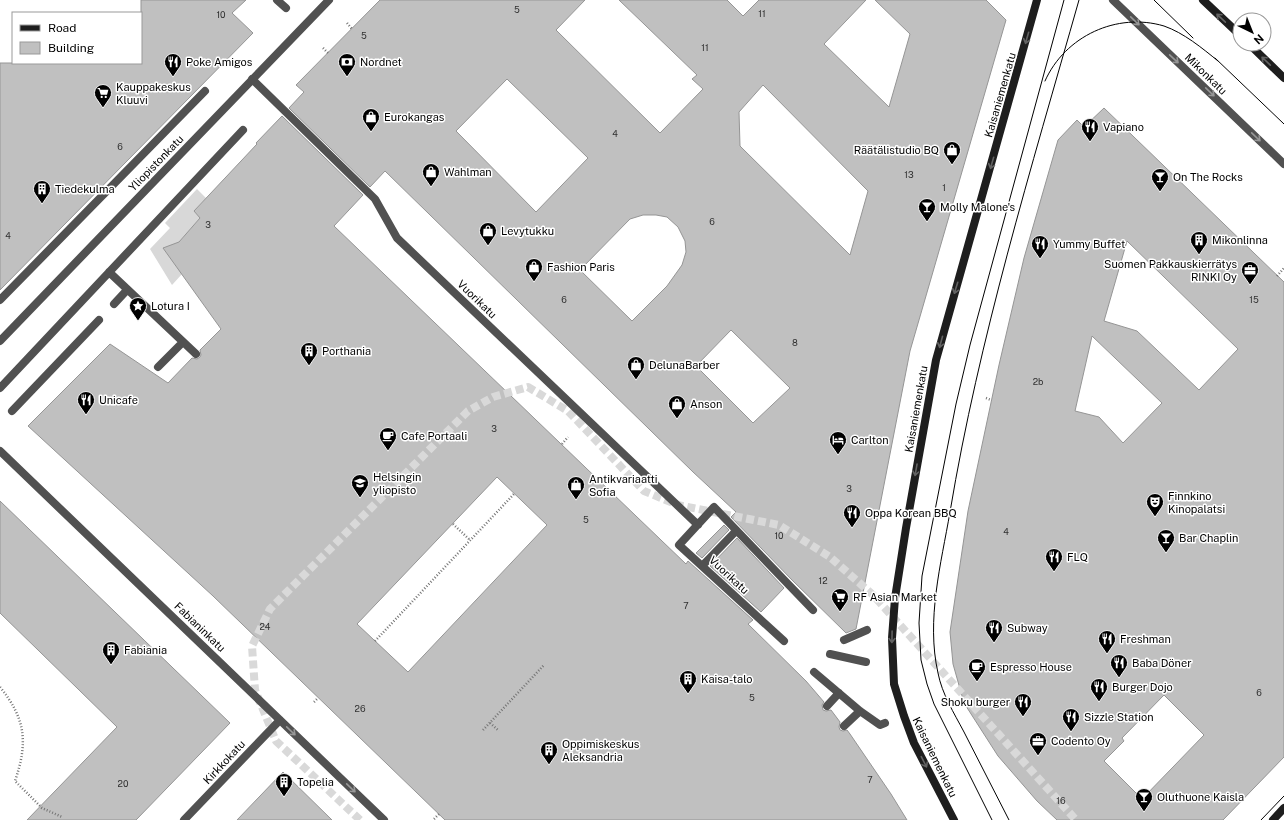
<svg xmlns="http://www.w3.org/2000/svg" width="1284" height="820" font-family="'Public Sans',sans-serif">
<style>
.green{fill:#d8d8d8}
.building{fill:#c0c0c0;stroke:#959595;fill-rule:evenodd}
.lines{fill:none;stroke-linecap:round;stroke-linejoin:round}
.street-tunnel{stroke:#d9d9d9;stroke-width:8;stroke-dasharray:8 4;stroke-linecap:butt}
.path{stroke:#737373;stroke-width:2.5;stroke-dasharray:1 2;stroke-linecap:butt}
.street{stroke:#515151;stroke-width:8}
.secondary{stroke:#1e1e1e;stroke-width:8}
.tram{stroke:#000;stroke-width:1}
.oneway{stroke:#626262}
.oneway2{stroke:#979797}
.labels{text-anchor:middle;stroke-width:3;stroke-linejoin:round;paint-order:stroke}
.number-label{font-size:9px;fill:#303030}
.poi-label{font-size:11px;fill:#000;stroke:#fff;text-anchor:start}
.street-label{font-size:11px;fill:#000;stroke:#fff}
</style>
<rect width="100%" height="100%" fill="#fff"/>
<path class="green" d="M197 189 206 198 194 211 200 218 179 242 182 274 172 285 150 249 170 228 165 223Z"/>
<path class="building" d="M141 0H246L232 13 253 33 0 290V63H141Z
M380 0H585L556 30 660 133 703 89 692 79 697 75 619 0H727L743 16 759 0H866L824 44 889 107 910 34 875 0H986L1006 20 910 351 856 629 846 633 792 580 731 517 736 512 693 472 385 171 370 187 289 108 304 92 296 85ZM507 79 588 158 536 212 456 131ZM763 85 868 191 850 255 740 146 739 112ZM643 215H656L667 217 678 227 685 241 686 252 682 265 667 286 632 321 580 270 630 219ZM731 330 790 388 753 423 696 366Z
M1104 108 1284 282V757L1223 820H1057L1037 801 998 756 964 703 953 664 950 632 968 511 999 365 1024 258 1058 140 1077 120 1084 127ZM1127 241 1238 349 1199 390 1137 331 1104 321ZM1092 336 1162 403 1123 443 1099 417 1075 411ZM1164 695 1204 735 1142 799 1104 761 1124 741 1122 738Z
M282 116 363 195 334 226 686 564 688 561 753 620 748 624 806 681 824 702 822 705 823 710 826 711 831 710 840 722 839 727 840 730 843 731 847 730 850 734 891 794 907 820H445L213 596 28 426 110 344 168 383 192 358 197 359 200 357 201 355 200 350 221 329 163 248 179 242 200 218 194 211 257 144 256 143ZM497 477 547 525 408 672 357 624Z
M0 501 230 723 136 820H27L117 727 0 613Z
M724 525 729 530 702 558 696 553Z
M737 538 784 588 761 612 710 566Z
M283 772 332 820H237Z"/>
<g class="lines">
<path class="street-tunnel" d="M360 820 276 741 255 690 252 646 270 609 468 411 493 397 528 387 568 411 644 491 678 505 779 525 830 557 873 595 1076 820"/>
<path class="path" d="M347 23 352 29
M323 48 328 53
M1277 276 1284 268
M986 398 991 400
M562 444 568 437
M453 524 470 540
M375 641 514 494
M0 687C26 719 28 743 15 781L42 808 62 817
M314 702 318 698
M490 723 499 731
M483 730 544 665
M434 819 439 814"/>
<path class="street" d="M277 0 286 8
M1113 0 1284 164
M252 79 375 199 397 238 698 525
M109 272 196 354
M0 300 205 91
M114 304 127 290
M0 341 329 0
M158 367 183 342
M0 388 243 130
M12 411 99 320
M0 451 384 820
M702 566 736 531
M844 640 867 630
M784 641 679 545 714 507 813 610
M830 654 866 662
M814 672 860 711 880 725 885 723
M827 706 839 693
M844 726 860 711
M184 820 280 720"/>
<path class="secondary" d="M1203 0 1240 35
M1249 44 1284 78
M954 820 914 743 904 716 894 684 892 638 895 598 906 528 936 360 1037 0
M1273 820 1284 808"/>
<path class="tram" d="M1154 0 1193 38
M1215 58 1284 124
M1045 81C1065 36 1117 12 1164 26 1184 33 1202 48 1218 61
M992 820 934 704 927 684 921 660 919 623 922 576 956 404 970 345 1064 0
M1009 820C994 791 979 761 964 732 954 713 942 694 938 673 926 620 941 564 950 512 979 338 1031 169 1079 0
M1261 820 1284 796"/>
</g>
<defs><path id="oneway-shaft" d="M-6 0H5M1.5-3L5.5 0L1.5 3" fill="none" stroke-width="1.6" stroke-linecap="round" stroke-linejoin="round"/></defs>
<g class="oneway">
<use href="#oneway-shaft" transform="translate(1221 18) rotate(-137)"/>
<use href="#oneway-shaft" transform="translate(1027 38) rotate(106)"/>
<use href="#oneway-shaft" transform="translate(1266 61) rotate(-136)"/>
<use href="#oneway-shaft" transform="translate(992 163) rotate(106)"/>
<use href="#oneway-shaft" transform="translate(956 288) rotate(107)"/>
<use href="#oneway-shaft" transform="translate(941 342) rotate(105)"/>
<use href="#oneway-shaft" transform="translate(916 470) rotate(100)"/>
<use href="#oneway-shaft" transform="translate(892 637) rotate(91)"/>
<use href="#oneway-shaft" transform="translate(924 762) rotate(63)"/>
</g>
<g class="oneway2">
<use href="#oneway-shaft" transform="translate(1135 21) rotate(44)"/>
<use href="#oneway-shaft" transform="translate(1174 59) rotate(43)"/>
<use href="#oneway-shaft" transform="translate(1210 92) rotate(44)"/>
<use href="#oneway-shaft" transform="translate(1256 137) rotate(44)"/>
<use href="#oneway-shaft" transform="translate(291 731) rotate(44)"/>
<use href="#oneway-shaft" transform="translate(351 788) rotate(44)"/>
</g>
<defs>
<symbol id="restaurant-pin" viewBox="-11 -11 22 30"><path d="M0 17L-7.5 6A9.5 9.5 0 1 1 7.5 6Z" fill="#000" stroke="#fff"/><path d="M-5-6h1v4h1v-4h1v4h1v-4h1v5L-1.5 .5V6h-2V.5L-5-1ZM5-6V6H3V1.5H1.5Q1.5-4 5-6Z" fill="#fff"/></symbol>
<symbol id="bank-pin" viewBox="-11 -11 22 30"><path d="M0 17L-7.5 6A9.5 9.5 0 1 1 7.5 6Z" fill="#000" stroke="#fff"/><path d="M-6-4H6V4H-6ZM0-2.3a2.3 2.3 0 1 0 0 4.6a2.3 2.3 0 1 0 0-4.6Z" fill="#fff"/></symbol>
<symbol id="supermarket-pin" viewBox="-11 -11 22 30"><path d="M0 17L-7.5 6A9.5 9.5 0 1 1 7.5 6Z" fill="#000" stroke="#fff"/><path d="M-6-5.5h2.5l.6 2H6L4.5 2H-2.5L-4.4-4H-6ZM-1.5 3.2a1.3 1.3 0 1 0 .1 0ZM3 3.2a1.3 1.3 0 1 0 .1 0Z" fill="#fff"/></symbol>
<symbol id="shop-pin" viewBox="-11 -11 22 30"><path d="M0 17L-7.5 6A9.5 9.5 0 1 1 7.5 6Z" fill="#000" stroke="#fff"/><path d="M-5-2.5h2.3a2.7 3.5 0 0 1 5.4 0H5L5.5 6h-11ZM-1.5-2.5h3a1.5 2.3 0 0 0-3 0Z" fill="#fff"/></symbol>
<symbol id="bar-pin" viewBox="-11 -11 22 30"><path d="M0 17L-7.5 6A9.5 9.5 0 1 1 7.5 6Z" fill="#000" stroke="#fff"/><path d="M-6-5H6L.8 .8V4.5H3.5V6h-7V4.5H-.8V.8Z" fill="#fff"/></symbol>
<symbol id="building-pin" viewBox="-11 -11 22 30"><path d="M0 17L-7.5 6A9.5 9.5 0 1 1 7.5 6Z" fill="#000" stroke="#fff"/><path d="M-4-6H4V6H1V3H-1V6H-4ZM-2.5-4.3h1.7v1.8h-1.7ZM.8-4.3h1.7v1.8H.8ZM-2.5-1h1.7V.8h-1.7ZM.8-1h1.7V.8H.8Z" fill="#fff"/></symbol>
<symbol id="office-pin" viewBox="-11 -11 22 30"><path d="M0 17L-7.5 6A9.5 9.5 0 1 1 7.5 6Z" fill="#000" stroke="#fff"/><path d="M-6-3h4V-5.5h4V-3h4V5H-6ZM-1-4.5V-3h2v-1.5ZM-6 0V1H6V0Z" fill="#fff"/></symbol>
<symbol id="sight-pin" viewBox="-11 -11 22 30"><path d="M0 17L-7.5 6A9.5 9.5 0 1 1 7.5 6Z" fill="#000" stroke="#fff"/><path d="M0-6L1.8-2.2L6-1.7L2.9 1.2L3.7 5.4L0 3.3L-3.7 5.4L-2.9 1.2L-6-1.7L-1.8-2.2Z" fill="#fff"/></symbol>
<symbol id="cafe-pin" viewBox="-11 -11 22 30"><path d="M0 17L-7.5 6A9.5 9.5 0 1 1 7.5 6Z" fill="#000" stroke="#fff"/><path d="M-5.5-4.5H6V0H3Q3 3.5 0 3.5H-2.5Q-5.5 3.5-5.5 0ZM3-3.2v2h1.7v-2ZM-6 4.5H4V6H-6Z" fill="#fff"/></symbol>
<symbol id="hotel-pin" viewBox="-11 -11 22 30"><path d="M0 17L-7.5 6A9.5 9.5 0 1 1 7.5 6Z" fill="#000" stroke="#fff"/><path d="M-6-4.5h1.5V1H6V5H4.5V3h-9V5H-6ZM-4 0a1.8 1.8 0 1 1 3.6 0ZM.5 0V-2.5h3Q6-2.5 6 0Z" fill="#fff"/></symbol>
<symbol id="university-pin" viewBox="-11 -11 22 30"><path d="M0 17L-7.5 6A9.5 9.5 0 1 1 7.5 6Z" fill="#000" stroke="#fff"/><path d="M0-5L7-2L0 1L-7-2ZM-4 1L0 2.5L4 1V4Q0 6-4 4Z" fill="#fff"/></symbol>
<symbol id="theatre-pin" viewBox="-11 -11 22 30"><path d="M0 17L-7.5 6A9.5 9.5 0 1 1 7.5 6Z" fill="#000" stroke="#fff"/><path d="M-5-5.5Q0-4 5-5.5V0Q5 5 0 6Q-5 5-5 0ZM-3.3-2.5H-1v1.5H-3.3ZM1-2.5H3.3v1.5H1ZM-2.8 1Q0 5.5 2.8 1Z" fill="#fff"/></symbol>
</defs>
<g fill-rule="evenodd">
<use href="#restaurant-pin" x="163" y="52" width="20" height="27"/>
<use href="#bank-pin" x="337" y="52" width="20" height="27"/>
<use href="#supermarket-pin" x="93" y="83" width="20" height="27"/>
<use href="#shop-pin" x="361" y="107" width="20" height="27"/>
<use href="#restaurant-pin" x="1080" y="117" width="20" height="27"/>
<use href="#shop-pin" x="942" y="140" width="20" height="27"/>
<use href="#shop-pin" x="421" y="162" width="20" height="27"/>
<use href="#bar-pin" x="1150" y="167" width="20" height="27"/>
<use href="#building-pin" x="32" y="179" width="20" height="27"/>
<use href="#bar-pin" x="917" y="197" width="20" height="27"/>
<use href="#shop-pin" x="478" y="221" width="20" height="27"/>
<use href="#building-pin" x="1189" y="230" width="20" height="27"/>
<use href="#restaurant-pin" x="1030" y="234" width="20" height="27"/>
<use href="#shop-pin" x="524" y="257" width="20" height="27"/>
<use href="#office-pin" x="1240" y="260" width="20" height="27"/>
<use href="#sight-pin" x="128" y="296" width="20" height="27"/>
<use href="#building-pin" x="299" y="341" width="20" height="27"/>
<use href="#shop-pin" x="626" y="355" width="20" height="27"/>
<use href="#restaurant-pin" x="76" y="390" width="20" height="27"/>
<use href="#shop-pin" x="667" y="394" width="20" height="27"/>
<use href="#cafe-pin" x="378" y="426" width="20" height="27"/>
<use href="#hotel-pin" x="828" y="430" width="20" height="27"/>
<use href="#university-pin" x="350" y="473" width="20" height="27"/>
<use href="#shop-pin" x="566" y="475" width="20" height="27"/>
<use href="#theatre-pin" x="1145" y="492" width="20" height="27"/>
<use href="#restaurant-pin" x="842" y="503" width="20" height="27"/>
<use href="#bar-pin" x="1156" y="528" width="20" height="27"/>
<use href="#restaurant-pin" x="1044" y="547" width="20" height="27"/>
<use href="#supermarket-pin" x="830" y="587" width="20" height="27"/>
<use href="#restaurant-pin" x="984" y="618" width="20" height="27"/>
<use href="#restaurant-pin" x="1097" y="629" width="20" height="27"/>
<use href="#building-pin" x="101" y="640" width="20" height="27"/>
<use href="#restaurant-pin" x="1109" y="653" width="20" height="27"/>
<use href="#cafe-pin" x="967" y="657" width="20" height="27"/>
<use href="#building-pin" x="678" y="669" width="20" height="27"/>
<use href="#restaurant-pin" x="1089" y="677" width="20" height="27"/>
<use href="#restaurant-pin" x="1013" y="692" width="20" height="27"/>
<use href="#restaurant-pin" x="1061" y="707" width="20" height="27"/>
<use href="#office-pin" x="1028" y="731" width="20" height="27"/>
<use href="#building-pin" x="539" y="740" width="20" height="27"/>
<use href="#building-pin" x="274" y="772" width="20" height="27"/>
<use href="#bar-pin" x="1134" y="787" width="20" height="27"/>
</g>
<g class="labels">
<g class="number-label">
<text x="517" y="13">5</text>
<text x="762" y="17">11</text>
<text x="221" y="18">10</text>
<text x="364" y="39">5</text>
<text x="705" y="51">11</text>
<text x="615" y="137">4</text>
<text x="120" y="150">6</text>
<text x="909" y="178">13</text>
<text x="944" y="191">1</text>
<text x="712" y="225">6</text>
<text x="208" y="228">3</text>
<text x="8" y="239">4</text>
<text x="564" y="303">6</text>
<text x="1254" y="303">15</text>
<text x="795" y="346">8</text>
<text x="1038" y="385">2b</text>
<text x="494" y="432">3</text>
<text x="849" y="492">3</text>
<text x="586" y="523">5</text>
<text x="1006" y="535">4</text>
<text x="779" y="539">10</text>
<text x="823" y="584">12</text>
<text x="686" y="609">7</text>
<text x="265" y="630">24</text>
<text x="1259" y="696">6</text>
<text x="752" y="701">5</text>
<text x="360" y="712">26</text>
<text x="870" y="783">7</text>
<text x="123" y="787">20</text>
<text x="1061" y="804">16</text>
</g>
<g class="poi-label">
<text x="186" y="66">Poke Amigos</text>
<text x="360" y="66">Nordnet</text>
<text x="116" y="91">Kauppakeskus<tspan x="116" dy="13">Kluuvi</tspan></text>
<text x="384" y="121">Eurokangas</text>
<text x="1103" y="131">Vapiano</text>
<text x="939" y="154" text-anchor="end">Räätälistudio BQ</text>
<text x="444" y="176">Wahlman</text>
<text x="1173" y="181">On The Rocks</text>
<text x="55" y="193">Tiedekulma</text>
<text x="940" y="211">Molly Malone's</text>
<text x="501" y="235">Levytukku</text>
<text x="1212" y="244">Mikonlinna</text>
<text x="1053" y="248">Yummy Buffet</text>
<text x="1237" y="268" text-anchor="end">Suomen Pakkauskierrätys<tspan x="1237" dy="13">RINKI Oy</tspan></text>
<text x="547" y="271">Fashion Paris</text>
<text x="151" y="310">Lotura I</text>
<text x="322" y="355">Porthania</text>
<text x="649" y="369">DelunaBarber</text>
<text x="99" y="404">Unicafe</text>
<text x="690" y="408">Anson</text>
<text x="401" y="440">Cafe Portaali</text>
<text x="851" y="444">Carlton</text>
<text x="373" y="481">Helsingin<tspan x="373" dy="13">yliopisto</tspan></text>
<text x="589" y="483">Antikvariaatti<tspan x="589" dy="13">Sofia</tspan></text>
<text x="1168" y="500">Finnkino<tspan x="1168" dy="13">Kinopalatsi</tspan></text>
<text x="865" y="517">Oppa Korean BBQ</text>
<text x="1179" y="542">Bar Chaplin</text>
<text x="1067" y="561">FLQ</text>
<text x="853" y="601">RF Asian Market</text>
<text x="1007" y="632">Subway</text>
<text x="1120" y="643">Freshman</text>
<text x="124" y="654">Fabiania</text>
<text x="1132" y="667">Baba Döner</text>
<text x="990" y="671">Espresso House</text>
<text x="701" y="683">Kaisa-talo</text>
<text x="1112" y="691">Burger Dojo</text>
<text x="1010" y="706" text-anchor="end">Shoku burger</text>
<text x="1084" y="721">Sizzle Station</text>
<text x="1051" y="745">Codento Oy</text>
<text x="562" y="748">Oppimiskeskus<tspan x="562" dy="13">Aleksandria</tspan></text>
<text x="297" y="786">Topelia</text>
<text x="1157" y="801">Oluthuone Kaisla</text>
</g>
<g class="street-label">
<text transform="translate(1206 74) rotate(44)" y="4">Mikonkatu</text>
<text transform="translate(1000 95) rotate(-74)" y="4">Kaisaniemenkatu</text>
<text transform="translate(156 163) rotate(-46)" y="4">Yliopistonkatu</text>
<text transform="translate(477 299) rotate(44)" y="4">Vuorikatu</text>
<text transform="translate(916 409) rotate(-80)" y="4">Kaisaniemenkatu</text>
<text transform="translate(729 575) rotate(43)" y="4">Vuorikatu</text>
<text transform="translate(200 627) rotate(44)" y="4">Fabianinkatu</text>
<text transform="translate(935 757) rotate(64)" y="4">Kaisaniemenkatu</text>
<text transform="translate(224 762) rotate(-47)" y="4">Kirkkokatu</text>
</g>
</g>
<rect x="12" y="12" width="130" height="52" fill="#ffffff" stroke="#999999"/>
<rect x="20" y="25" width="20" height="6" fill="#1e1e1e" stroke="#999999"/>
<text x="48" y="32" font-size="12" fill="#000000">Road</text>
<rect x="20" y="42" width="20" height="12" fill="#c0c0c0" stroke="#999999"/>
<text x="48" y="52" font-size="12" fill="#000000">Building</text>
<g transform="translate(1252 32) rotate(137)"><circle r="19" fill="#ffffff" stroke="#999999"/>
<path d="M0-3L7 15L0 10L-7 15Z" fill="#000000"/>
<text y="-6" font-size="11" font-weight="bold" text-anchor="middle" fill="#000000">N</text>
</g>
</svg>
